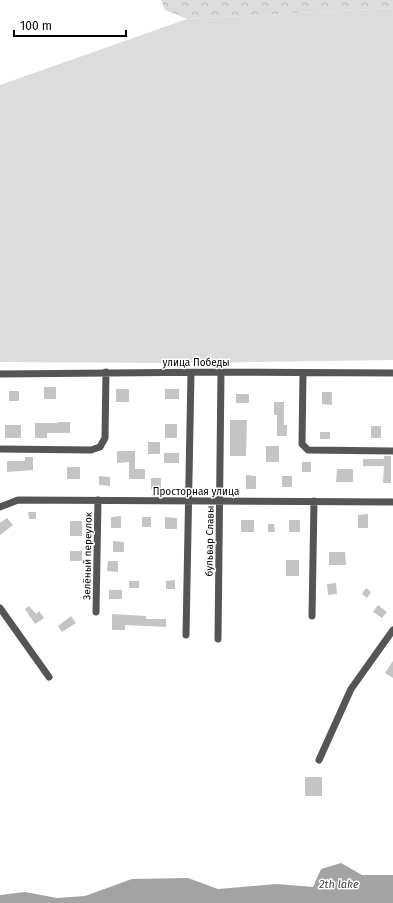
<svg xmlns="http://www.w3.org/2000/svg" width="393" height="903" font-family="'Fira Sans',sans-serif">
<style>
.grass{fill:#dcdcdc}
.forest{fill:url(#forest-crowns)}
.water{fill:#a3a3a3}
.building{fill:#c4c4c4}
.lines{fill:none;stroke-linecap:round;stroke-linejoin:round}
.street{stroke:#555;stroke-width:7}
.labels{text-anchor:middle;stroke-width:3;stroke-linejoin:round;paint-order:stroke}
.street-label{font-size:10px;fill:#000;stroke:#fff}
.water-label{font-size:11px;font-style:italic;fill:#444;stroke:#fff}
</style>
<defs>
<pattern id="forest-crowns" width="20" height="18" patternUnits="userSpaceOnUse"><rect width="20" height="18" fill="#dcdcdc"/><path d="M2 6a3 3 0 1 1 6 0M12 15a3 3 0 1 1 6 0" fill="none" stroke="#bbb"/></pattern>
</defs>
<rect width="100%" height="100%" fill="#fff"/>
<path class="grass" d="M393 8V360L178 363 0 362V85L187 19Z"/>
<path class="forest" d="M161 0H393V8L187 19 165 10Z"/>
<path class="water" d="M341 863 362 875H393V903H0V895L25 892 57 898 85 896 132 879 188 878 218 889 277 884 313 887 321 869Z"/>
<path class="building" d="M44 387H56V399H44Z
M116 389H129V402H116Z
M165 389H179V399H165Z
M9 391H19V401H9Z
M322 392H332V405L322 404Z
M236 394H249V403H236Z
M274 402H284V425H287V436H277V415H274Z
M230 420H247L246 456H230Z
M58 422H70V433H47V438H35V423H58Z
M165 424H177V438H165Z
M5 425H21V438H5Z
M371 426H381V438H371Z
M320 432H330V439H320Z
M148 442H160V454H148Z
M266 446H279V462H266Z
M117 451H135V469H145V479H129V462L117 463Z
M164 453H179V463H164Z
M384 456H391V483H383L384 466H363V459H384Z
M25 457H33V470L7 472V461H25Z
M302 462H311V472H302Z
M67 467H80V479H67Z
M337 469H353V482H336Z
M246 475 256 476V489H246Z
M99 476 110 477V486L99 485Z
M282 476H292V487H282Z
M151 478H161V489H151Z
M28 512H36V519H29Z
M368 514V528H358V515Z
M121 516V528H111V517Z
M142 517H151V527H142Z
M165 517 177 518V529H165Z
M7 518 13 525 0 535V523Z
M241 520H254V532H241Z
M289 520H300V532H289Z
M70 521H82V536H70Z
M268 524H274L275 532H268Z
M113 541 124 542V552H113Z
M70 551H82V561H70Z
M329 552H345L346 565H329Z
M286 560H299V576H286Z
M108 561H118V572L107 571Z
M175 580V589H166V581Z
M129 581H139V588H129Z
M336 583 337 594 328 595 327 584Z
M366 588 371 592 367 598 362 594Z
M109 590H122V599H109Z
M378 605 387 612 382 618 373 612Z
M29 606 36 614 39 611 44 618 35 624 25 609Z
M112 614 146 616V619H166V627L125 625V630H112Z
M71 616 76 623 62 632 58 626Z
M393 661V678L385 673Z
M305 777H322V796H305Z"/>
<g class="lines">
<path class="street" d="M303 373 302 444 308 450 393 451
M0 374 221 372 393 373
M0 449 91 450 100 447 105 438 106 372
M0 507 18 500 393 502
M0 608 49 677
M96 612 98 500
M312 616 314 501
M186 635 191 373
M218 639 221 372
M319 760 351 689 393 630"/>
</g>
<g class="labels">
<g class="street-label">
<text x="196" y="366">улица Победы</text>
<text x="196" y="495">Просторная улица</text>
<text transform="translate(209 541) rotate(-89)" y="4">бульвар Славы</text>
<text transform="translate(87 556) rotate(-89)" y="4">Зелёный переулок</text>
</g>
<g class="water-label">
<text x="339" y="888">2th lake</text>
</g>
</g>
<path d="M14 30v6h112v-6" fill="none" stroke="#000000" stroke-width="2"/>
<text x="20" y="30" font-size="12" fill="#000000" stroke="#ffffff" stroke-width="3" paint-order="stroke">100 m</text>
</svg>
